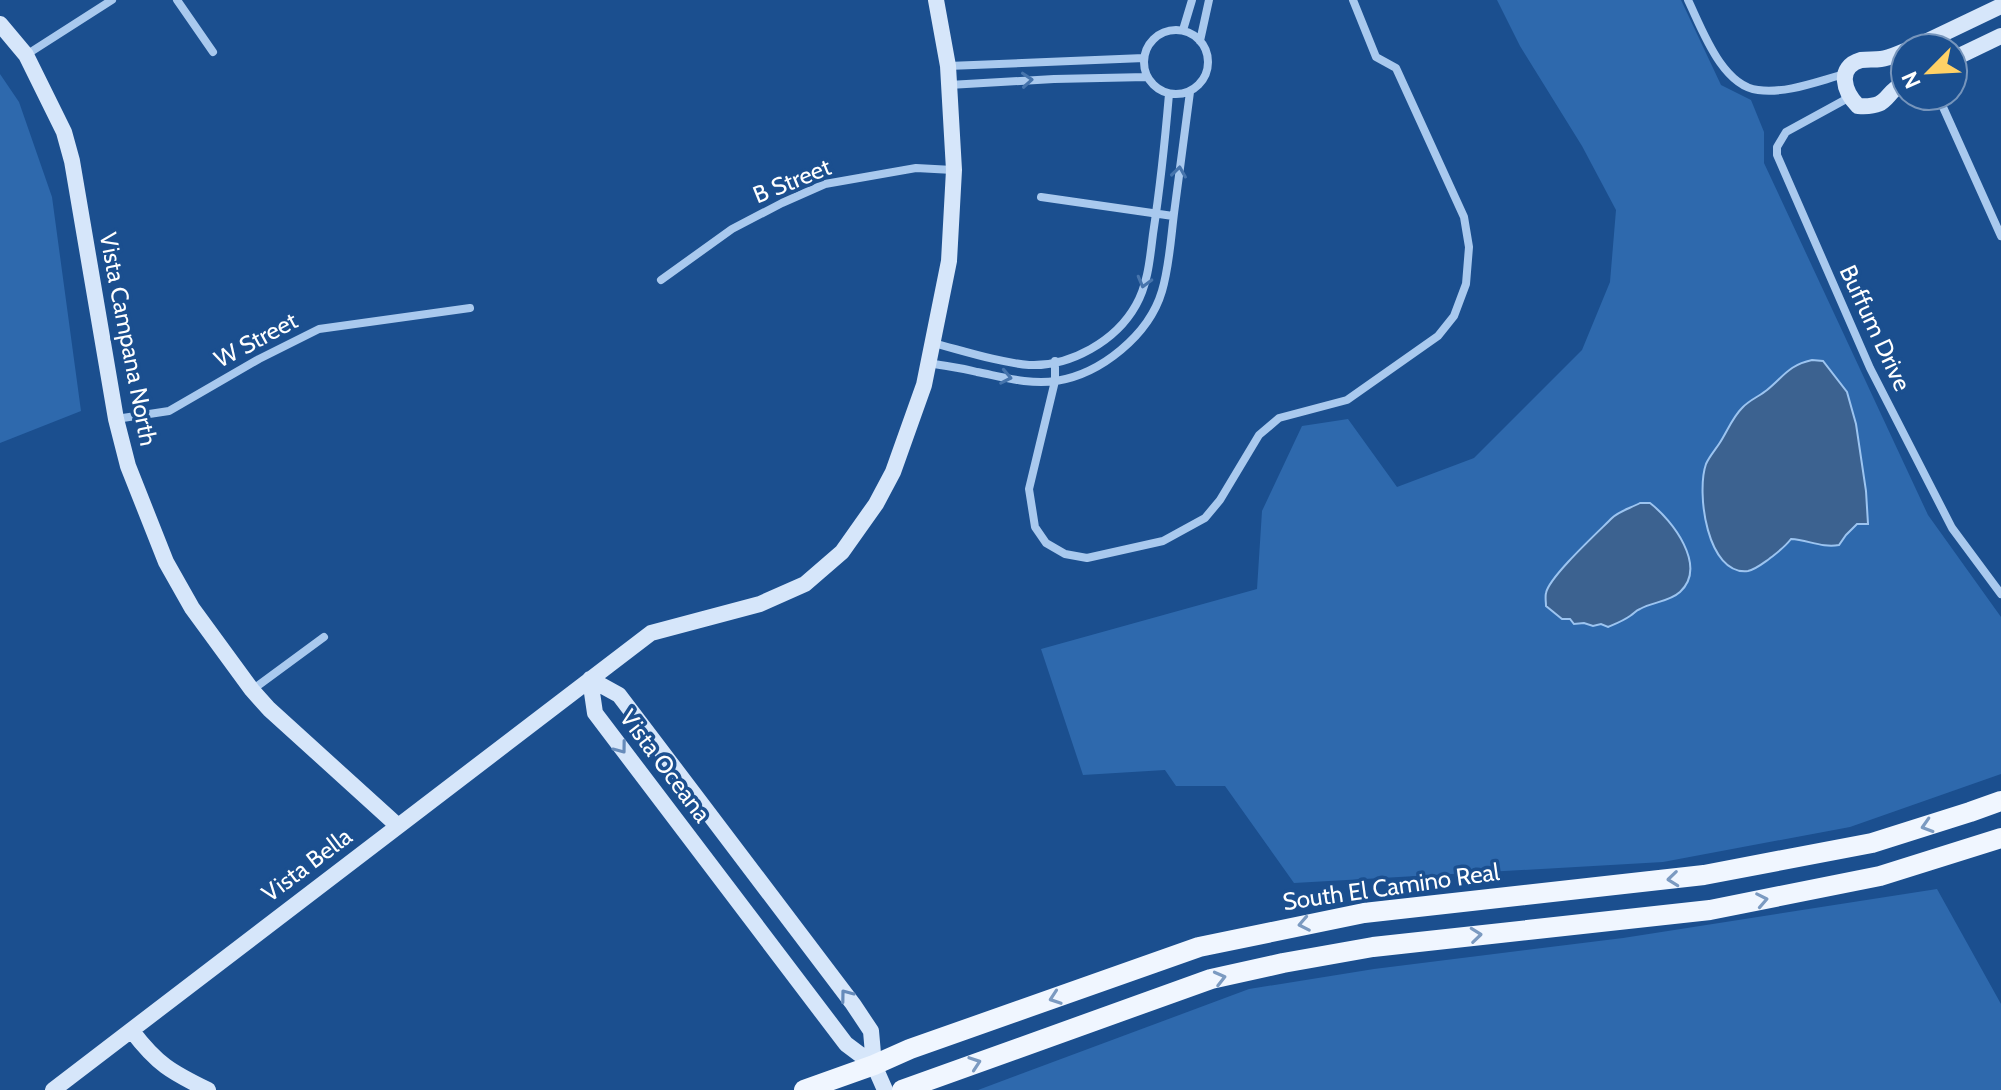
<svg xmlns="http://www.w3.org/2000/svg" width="2001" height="1090" font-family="Cabin,sans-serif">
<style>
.green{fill:#2e69ad}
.water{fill:#3c6290;stroke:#9cc4f0;stroke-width:2}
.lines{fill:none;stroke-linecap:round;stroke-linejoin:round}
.street{stroke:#a9c9ee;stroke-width:8}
.secondary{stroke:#d6e6fa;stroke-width:16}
.primary{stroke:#f0f6ff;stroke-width:20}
.oneway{stroke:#4674ac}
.oneway2{stroke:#668bba}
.oneway3{stroke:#7b9ac1}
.labels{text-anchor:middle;stroke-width:7;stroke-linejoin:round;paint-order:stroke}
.street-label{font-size:24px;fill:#fff;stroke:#1b4f8f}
</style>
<rect width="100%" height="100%" fill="#1b4f8f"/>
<path class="green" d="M1497 0H1681L1721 85 1751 100 1764 132V163L1928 515 2001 617V774L1850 827 1663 862 1294 883 1225 786H1176L1165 770 1083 775 1041 649 1257 589 1262 511 1302 426 1348 419 1397 487 1474 458 1582 350 1610 282 1616 210 1582 146 1520 46Z
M0 74 19 102 52 197 81 411 0 443Z
M1937 889 2001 1004V1090H978L1249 989 1374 969 1623 938Z"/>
<path class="water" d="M1812 360 1823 361 1847 392 1856 424 1866 491 1868 524H1857L1846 535 1839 545C1822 548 1808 540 1791 539 1784 548 1778 552 1769 559 1762 564 1756 569 1748 571 1707 576 1696 492 1706 464 1709 457 1715 450 1719 444 1727 432 1732 418 1742 408 1749 400 1760 396 1767 390 1784 376 1789 365 1812 360Z
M1640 503H1650C1672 520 1708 566 1680 592 1669 602 1652 602 1640 609 1635 611 1635 613 1630 616 1623 621 1615 624 1608 627L1601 624 1593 626 1584 623 1574 624 1570 619H1562L1546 606C1546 602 1545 597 1546 593 1549 577 1598 532 1612 518 1619 511 1631 508 1640 503Z"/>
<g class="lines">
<path class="street" d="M177 0 213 52
M1688 0C1702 29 1722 86 1758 90 1786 94 1818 81 1845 74
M1183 30 1192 0
M1144 62a32 32 0 1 1 64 0a32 32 0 1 1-64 0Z
M1200 41 1209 0
M26 55 112 0
M948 66 1144 58
M949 85 1054 79 1147 77
M1938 96 2001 236
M1850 97 1786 132 1777 147V155L1870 368 1952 528 2001 594
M1041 197 1173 216
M661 280 732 229 782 203 825 184 916 168 953 170
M933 343C964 351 997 362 1029 365 1070 367 1116 341 1136 305 1148 284 1150 258 1153 234 1160 188 1165 141 1169 94
M1055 361V381L1029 489 1035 527 1046 543 1065 554 1087 558 1163 541 1205 518 1220 500 1259 435 1279 418 1347 400 1438 336 1454 316 1466 284 1469 247 1464 217 1396 68 1376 57 1353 0
M929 363C945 366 962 368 977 372 1003 377 1030 385 1056 381 1101 374 1149 335 1162 291 1170 264 1171 234 1175 206 1180 168 1185 130 1190 92
M116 419 169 411 259 359 319 329 470 308
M252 690 324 637"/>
<path class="secondary" d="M0 24 26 55 64 132 72 161 116 419 128 466 166 562 192 608 252 690 269 709 398 826
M1913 48 2001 6
M1905 51C1897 54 1889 58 1881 59 1874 60 1868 59 1861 60 1836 67 1844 92 1858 106 1891 108 1882 94 1905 82
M1953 59 2001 36
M590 679 619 695 853 1004 871 1031 874 1065 885 1090
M590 679 595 713 846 1044 874 1065
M132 1031C157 1064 171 1072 208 1090
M53 1090 651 633 760 604 805 584 842 552 876 504 893 472 924 385 949 261 954 170 948 66 936 0"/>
<path class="primary" d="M804 1090 874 1065 910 1049 1199 947 1364 913 1704 875 1872 843 1970 812 2001 801
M902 1090 1211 979 1283 963 1373 947 1710 910 1880 876 2001 838"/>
</g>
<defs><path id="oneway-chevron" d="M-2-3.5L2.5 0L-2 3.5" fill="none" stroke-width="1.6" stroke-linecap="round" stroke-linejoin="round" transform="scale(2)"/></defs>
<g class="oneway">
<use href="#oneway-chevron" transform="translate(1027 80) rotate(-4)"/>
<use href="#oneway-chevron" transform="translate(1179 172) rotate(-82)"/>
<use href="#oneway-chevron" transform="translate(1144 282) rotate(105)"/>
<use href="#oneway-chevron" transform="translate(1006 377) rotate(11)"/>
</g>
<g class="oneway2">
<use href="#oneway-chevron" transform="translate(621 748) rotate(53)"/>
<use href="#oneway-chevron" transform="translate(846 995) rotate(-127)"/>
</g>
<g class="oneway3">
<use href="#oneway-chevron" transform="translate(1927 826) rotate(163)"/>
<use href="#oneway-chevron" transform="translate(1673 879) rotate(174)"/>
<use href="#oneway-chevron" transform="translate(1762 900) rotate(-11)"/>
<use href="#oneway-chevron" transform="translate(1304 924) rotate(169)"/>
<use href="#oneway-chevron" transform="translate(1476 935) rotate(-6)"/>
<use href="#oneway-chevron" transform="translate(1220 978) rotate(-14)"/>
<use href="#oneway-chevron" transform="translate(1055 998) rotate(161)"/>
<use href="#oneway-chevron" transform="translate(975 1063) rotate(-19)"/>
</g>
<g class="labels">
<g class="street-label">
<text transform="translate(792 181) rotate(-22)" y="8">B Street</text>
<text transform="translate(1875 328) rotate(65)" y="8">Buffum Drive</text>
<text transform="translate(128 339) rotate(79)" y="8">Vista Campana North</text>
<text transform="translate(256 340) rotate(-28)" y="8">W Street</text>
<text transform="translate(665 766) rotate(53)" y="8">Vista Oceana</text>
<text transform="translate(307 865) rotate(-37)" y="8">Vista Bella</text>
<text transform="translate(1391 887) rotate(-8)" y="8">South El Camino Real</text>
</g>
</g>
<g transform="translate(1929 72) rotate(246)"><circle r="38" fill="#1b4f8f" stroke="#7695bc" stroke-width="2"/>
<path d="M0-6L14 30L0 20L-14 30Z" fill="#ffd166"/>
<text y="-12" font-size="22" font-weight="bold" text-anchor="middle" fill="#ffffff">N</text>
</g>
</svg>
